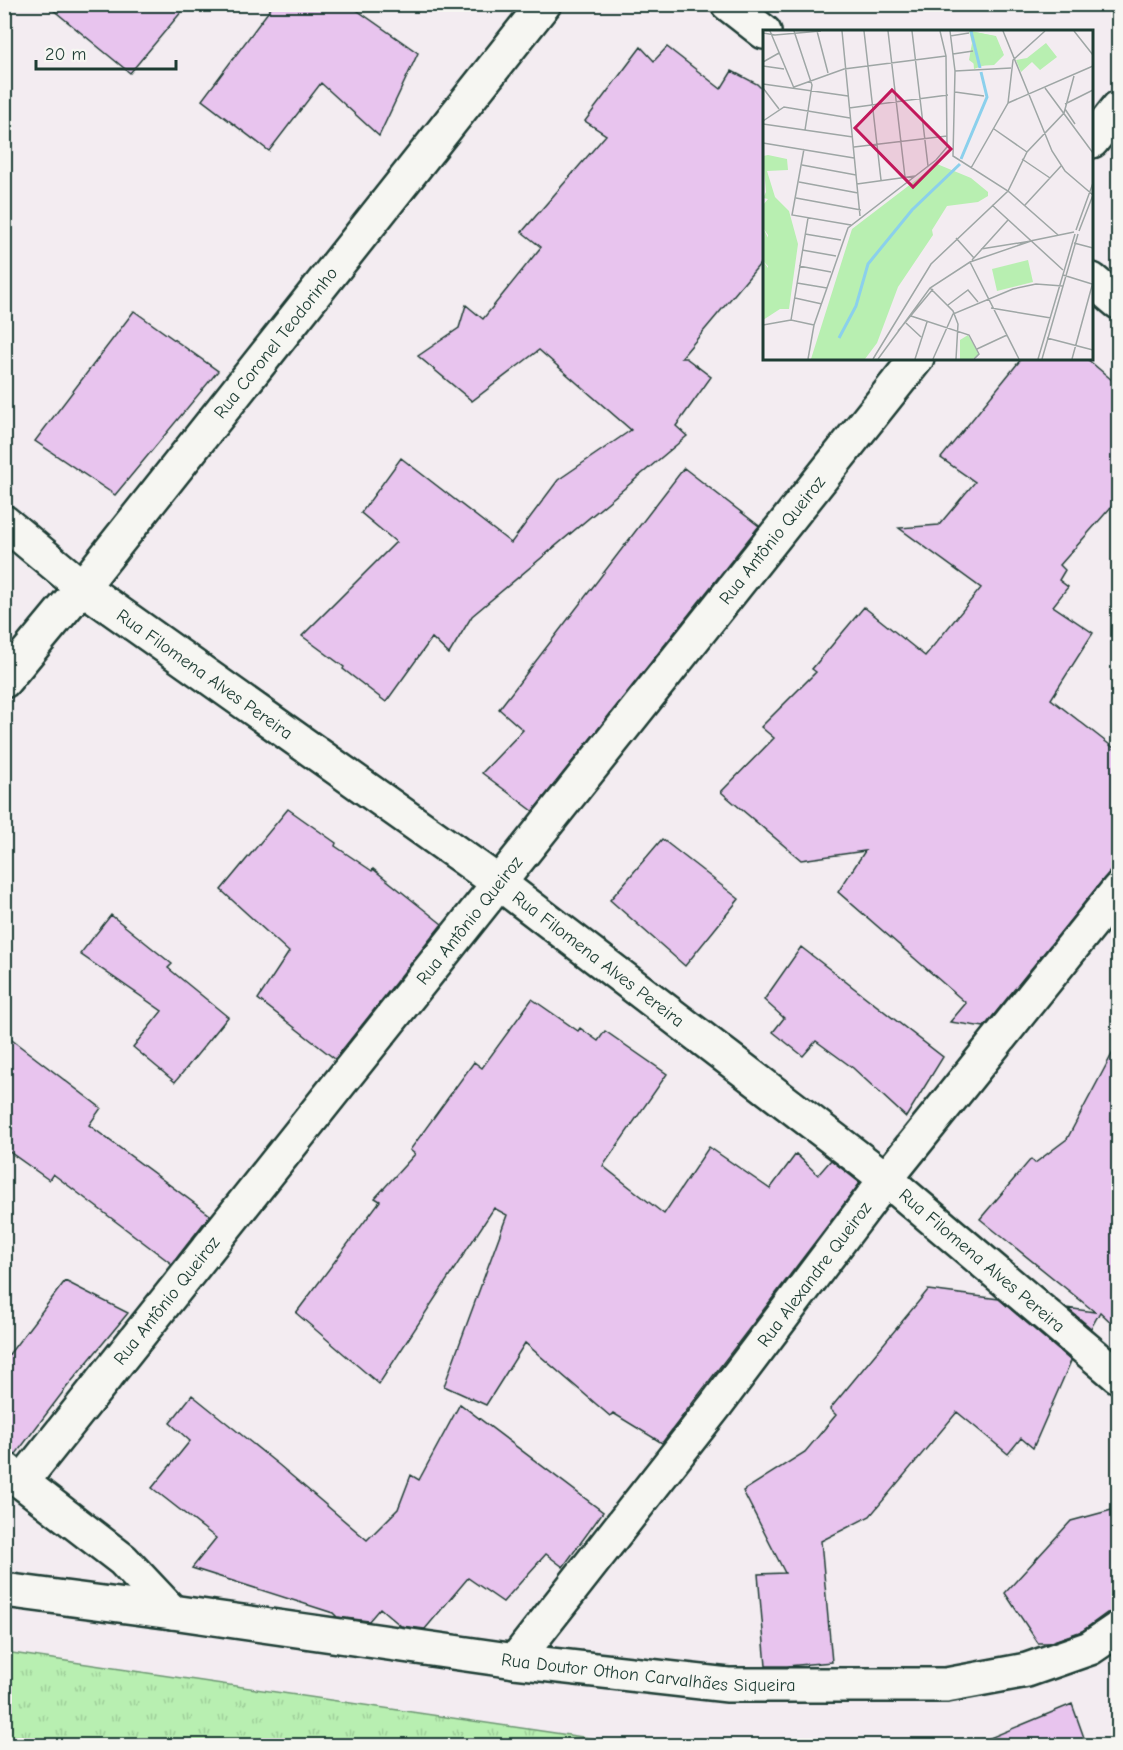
<svg xmlns="http://www.w3.org/2000/svg" width="1123" height="1750" font-family="'Comic Neue',sans-serif">
<style>
.park{fill:url(#park-tufts);stroke:#6c9672;stroke-width:1.5}
.building{fill:#e8c4ee;stroke:#1f3d34;stroke-width:1.5}
.lines{fill:none;stroke-linecap:round;stroke-linejoin:round}
.street-casing{stroke:#1f3d34;stroke-width:38}
.street{stroke:#f6f6f2;stroke-width:33}
.labels{text-anchor:middle;stroke-width:5;stroke-linejoin:round;paint-order:stroke}
.street-label{font-size:18px;fill:#1f3d34;stroke:#f6f6f2}
.inset-river{fill:none;stroke:#8bd0ec;stroke-width:3}
.inset-road{fill:none;stroke:#9ea6a5;stroke-width:1.5}
.view{fill:#c2185b;fill-opacity:0.15;stroke:#c2185b;stroke-width:3}
.inset-edge{fill:none;stroke:#1f3d34;stroke-width:3}
</style>
<defs>
<pattern id="park-tufts" width="24" height="20" patternUnits="userSpaceOnUse" patternTransform="scale(1.5)"><rect width="24" height="20" fill="#b8efb1"/><path d="M3 7l-1-3M5 7V3M7 7l1-3M15 17l-1-3M17 17v-4M19 17l1-3" fill="none" stroke="#9ece99"/></pattern>
</defs>
<rect width="100%" height="100%" fill="#f3ecf1"/>
<filter id="ink" filterUnits="userSpaceOnUse"><feTurbulence type="fractalNoise" baseFrequency=".0167" numOctaves="2"/><feDisplacementMap in="SourceGraphic" scale="12" xChannelSelector="R" yChannelSelector="G"/><feConvolveMatrix kernelMatrix="1 2 1 2 8 2 1 2 1" color-interpolation-filters="sRGB"/></filter>
<g filter="url(#ink)">
<path class="park" d="M5 1652 555 1733 638 1745H5Z"/>
<path class="building" d="M46 4H188L130 73Z
M274 4H348L418 53 379 136 321 83 269 151 202 100Z
M641 47 654 61 667 47 721 89 732 71 757 84 765 92V258L681 358H686L711 377 676 426 687 436 472 616 449 654 432 638 386 702 343 669 344 667 302 636 396 542 361 513 401 458 511 543 558 480 631 430 539 350 472 401 418 356 459 328 466 305 483 319 541 247 522 232 606 135 585 121Z
M134 311 218 371 115 495 35 441Z
M1022 358H1086L1119 386V498L1060 565 1065 570 1059 580 1068 587 1053 606 1093 633 1051 699 1119 752V860L984 1027 950 1022 966 1003 838 892 865 851 801 860 721 792 774 738 761 727 816 672 812 669 864 607 925 656 981 588 899 528 939 525 975 482 941 458Z
M684 468 759 526 533 811 482 773 523 730 499 709Z
M288 809 336 843 335 846 372 871 373 869 442 924 335 1059 258 999 289 952 221 890Z
M662 839 739 899 685 966 610 900Z
M111 915 172 964 168 968 228 1017 175 1082 133 1047 162 1011 80 954Z
M801 947 943 1057 906 1117 853 1068 816 1041 803 1056 773 1032 784 1018 764 1000Z
M532 999 578 1031 580 1028 598 1041 605 1031 667 1074 603 1166 664 1214 709 1147 770 1189 796 1154 818 1175 831 1160 860 1183 662 1443 613 1413 610 1416 525 1343 486 1405 444 1386 507 1215 494 1208 379 1384 296 1313 380 1201 375 1198 415 1154 410 1150 474 1062 482 1068Z
M4 1034 101 1108 89 1125 210 1215 172 1264 53 1174 49 1180 4 1148Z
M1119 1041V1330L1100 1312 1091 1328 1067 1308 1095 1312 980 1219 1031 1159 1035 1163 1067 1139Z
M65 1281 128 1313 66 1388 16 1454 4 1451V1361Z
M928 1290 999 1299 1071 1361 1033 1448 1021 1438 1008 1454 957 1412 870 1516 821 1541 832 1662 787 1666H766L758 1574 785 1573 743 1491 805 1452 836 1415 830 1409Z
M192 1395 279 1465 367 1540 398 1509 411 1475 419 1480 460 1404 603 1512 563 1567 546 1554 503 1602 468 1578 425 1629 401 1626 380 1608 369 1621 337 1617 333 1613 192 1568 216 1538 152 1488 190 1441 170 1423Z
M1119 1508V1611L1107 1613 1082 1631 1048 1643H1038L1005 1593 1071 1521Z
M1072 1704 1087 1746H973V1745Z"/>
<g class="lines">
<defs>
<g id="street">
<path d="M728 4 764 32"/>
<path d="M1092 141 1118 108"/>
<path d="M1092 280 1118 302"/>
<path id="s1" d="M4 522 82 587 499 883 886 1179 1118 1376"/>
<path id="s2" d="M4 681 82 587 544 4"/>
<path d="M5 1469 123 1560 172 1612"/>
<path id="s3" d="M22 1482 917 358"/>
<path id="s4" d="M4 1590 172 1612 515 1661 728 1685H946L1027 1670 1090 1648 1118 1629"/>
<path id="s5" d="M515 1661 715 1406 886 1179 1118 890"/>
</g>
</defs>
<use href="#street" class="street-casing"/>
<use href="#street" class="street"/>
</g>
</g>
<g class="labels">
<g class="street-label">
<text dy="6" stroke="none"><textPath href="#s2" startOffset="434">Rua Coronel Teodorinho</textPath></text>
<text dy="6" stroke="none"><textPath href="#s3" startOffset="1204">Rua Antônio Queiroz</textPath></text>
<text dy="6" stroke="none"><textPath href="#s1" startOffset="252">Rua Filomena Alves Pereira</textPath></text>
<text dy="6" stroke="none"><textPath href="#s3" startOffset="718">Rua Antônio Queiroz</textPath></text>
<text dy="6" stroke="none"><textPath href="#s1" startOffset="738">Rua Filomena Alves Pereira</textPath></text>
<text dy="6" stroke="none"><textPath href="#s1" startOffset="1226">Rua Filomena Alves Pereira</textPath></text>
<text dy="6" stroke="none"><textPath href="#s5" startOffset="489">Rua Alexandre Queiroz</textPath></text>
<text dy="6" stroke="none"><textPath href="#s3" startOffset="232">Rua Antônio Queiroz</textPath></text>
<text dy="6" stroke="none"><textPath href="#s4" startOffset="650">Rua Doutor Othon Carvalhães Siqueira</textPath></text>
</g>
</g>
<g transform="translate(763 30)">
<rect width="330" height="330" fill="#f3ecf1"/>
<path d="M5 125 24 129 25 140 4 141 12 167 26 181 35 214 26 279H17L0 290V231L5 238V205L0 198V175L5 169 0 168 3 162 0 126Z" fill="#b8efb1"/>
<path d="M206 1 233 6 241 25 231 35 214 36 206 30 209 13ZM0 198 13 223V233L7 238 0 231Z" fill="#b8efb1"/>
<path d="M208 1 231 6 235 12 221 18 225 26 240 21 233 31 211 39ZM283 13 294 27 277 40 269 32 258 42 253 30 264 28ZM174 134 208 148 225 162V166L215 172 184 176 169 200 170 205 135 257 114 313 102 329H48L89 199ZM205 305 216 324 210 329H197V310Z" fill="#b8efb1"/>
<path d="M265 230 270 252 234 261 229 239Z" fill="#b8efb1"/>
<path class="inset-river" d="M208 1 217 38M198 129 224 67 218 42M76 308 93 276 105 234 149 180 197 134"/>
<path class="inset-road" d="M7 1 31 58M31 1 49 55 42 100M54 1 65 43M79 1 97 186M101 1 118 150M125 1 142 147M149 1 165 136M187 1 192 41 190 126 245 161 295 205M240 1 289 121 302 141 330 165M311 1 330 25M0 3 12 5 58 1M187 6 206 3M190 24 210 21M0 32 16 23M0 36 21 39M192 41 248 38M0 54 85 66M31 57 81 39 183 26M0 58 16 79M282 58 330 123M192 62 221 66M245 73 330 36M302 74 330 60M86 78 185 65M302 79 312 94M0 91 21 77 87 88M0 94 90 107M231 99 264 122M0 113 91 128M91 117 184 106M41 119 29 185 88 195M259 129 287 148M39 135 93 145M208 138 245 73 250 30 282 1M36 152 95 163M94 154 152 146M33 168 98 180M229 175 300 240M262 175 298 136M313 200 330 153M316 201 330 165M42 204 78 210M193 208 211 228M267 211 311 202M311 213 330 218M218 219 268 211M39 220 73 226M209 230 245 190M207 232 256 329M36 236 68 242M300 245 329 254M34 253 64 258M167 258 190 281 195 294 193 329M32 268 59 274M185 275 205 260 215 272M228 278 288 288M148 286 206 305 216 324 211 329M28 290 45 188M143 293 158 307M0 295 28 290 51 295M135 301 170 259M284 308 330 320M214 319 244 305M45 329 51 295 85 198 173 130 184 117 183 26 177 1M110 329 168 234 245 161 264 122 301 83 311 46M115 329 167 258 207 232 268 211M152 329 164 292M170 329 190 284 250 259 273 254 300 256M275 329 312 204M279 329 315 204M309 329 330 252"/>
<path class="view" d="M129 60 188 119 150 157 92 98Z"/>
<rect width="330" height="330" class="inset-edge"/>
</g>
<rect width="1123" height="1750" fill="none" stroke="#f6f6f2" stroke-width="24"/>
<rect x="12" y="12" width="1099" height="1726" fill="none" stroke="#1f3d34" stroke-width="2" filter="url(#ink)"/>
<path d="M36 60v9h140v-9" fill="none" stroke="#1f3d34" stroke-width="3"/>
<text x="45" y="60" font-size="18" fill="#1f3d34" stroke="#f6f6f2" stroke-width="4.5" paint-order="stroke">20 m</text>
</svg>
